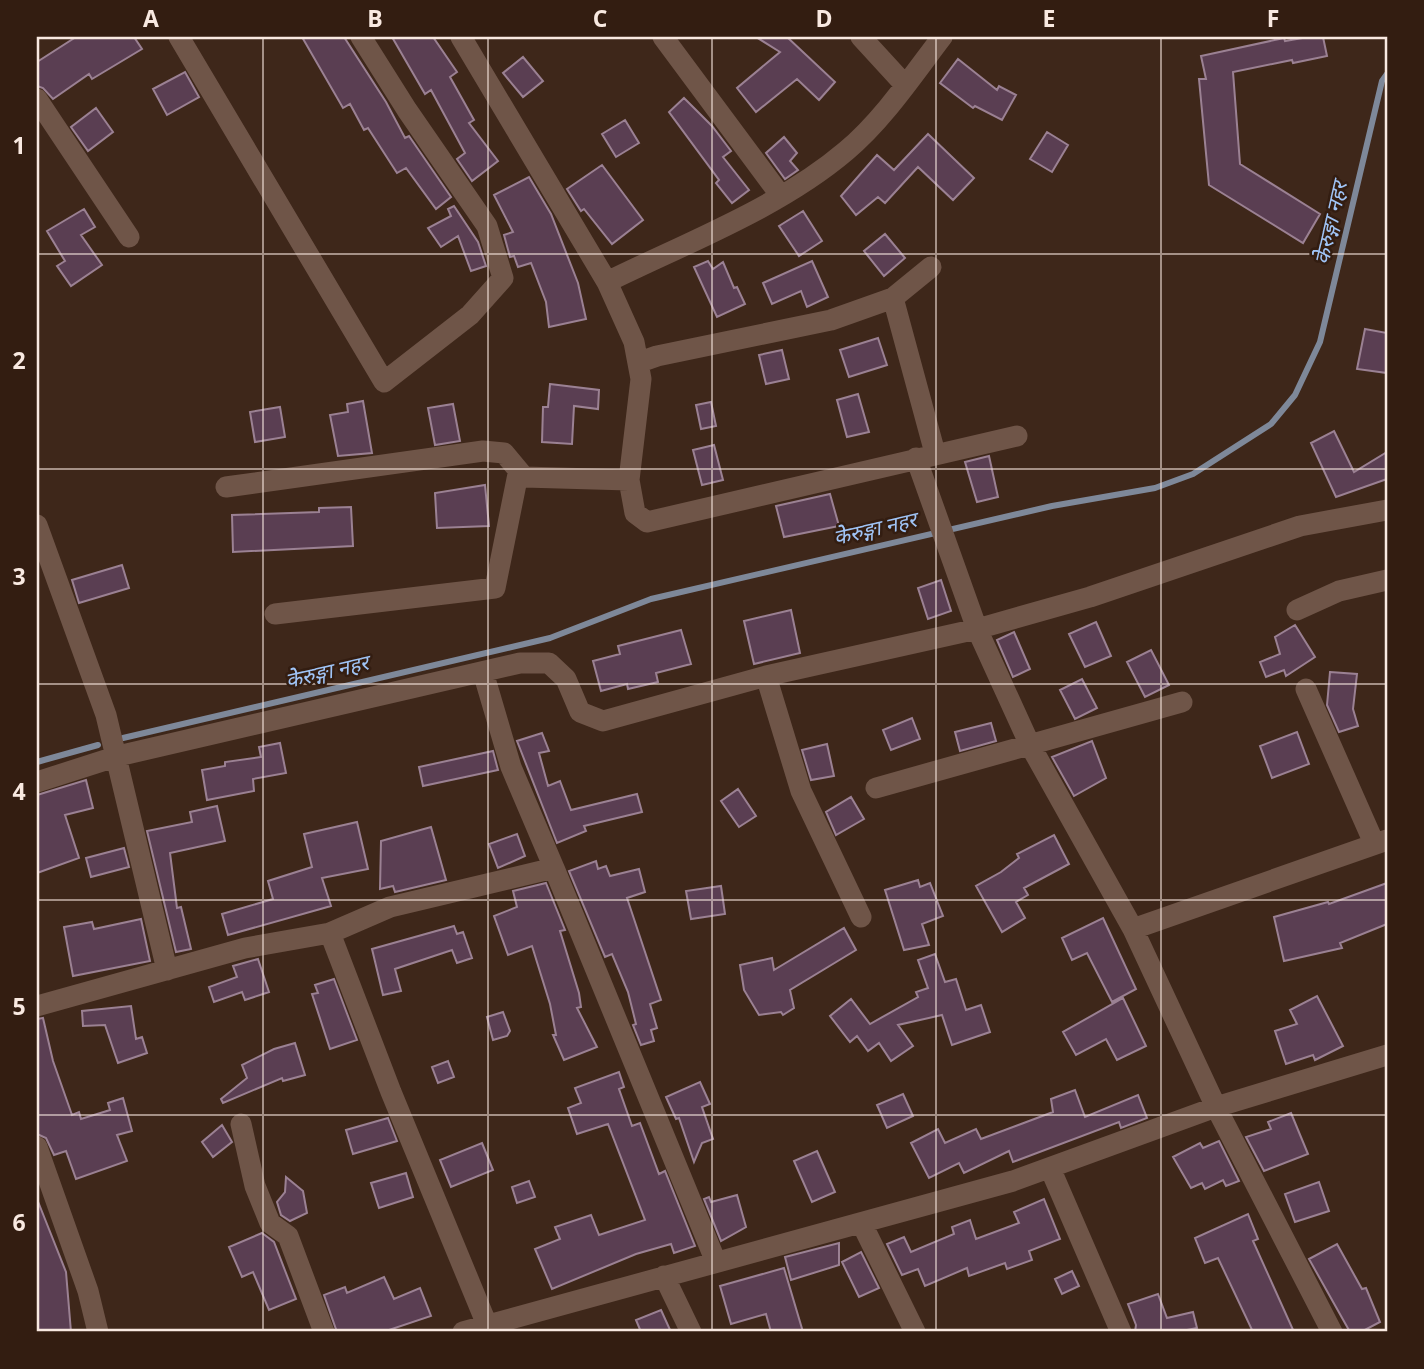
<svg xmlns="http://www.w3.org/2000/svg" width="1424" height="1369" font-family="'Open Sans','Noto Sans Devanagari',sans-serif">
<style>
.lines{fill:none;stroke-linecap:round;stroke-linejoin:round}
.stream{stroke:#7e8899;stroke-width:6}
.building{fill:#5a3e52;stroke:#9b8193;stroke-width:2}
.street{stroke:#6f5548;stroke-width:21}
.grid{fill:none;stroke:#f9e9e1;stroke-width:2;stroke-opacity:0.55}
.labels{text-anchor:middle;stroke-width:5;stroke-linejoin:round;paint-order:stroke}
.water-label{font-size:21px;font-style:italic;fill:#a0c4f6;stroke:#331d11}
.neatline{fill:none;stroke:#f9e9e1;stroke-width:2.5}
.grid-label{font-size:23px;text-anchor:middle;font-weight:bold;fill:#f9e9e1}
</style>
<rect width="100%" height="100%" fill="#3e271a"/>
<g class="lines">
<path class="stream" d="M123 738 550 638 651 599 1052 506 1155 488 1193 474 1271 424 1295 395 1320 342 1382 81 1387 74
M37 762 98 745"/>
</g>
<path class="building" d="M76 37H134L142 49 92 79 89 74 53 99 43 88 37 86V62Z
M302 37H344L386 102 405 138 409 136 451 197 436 209 406 168 397 173 368 128 364 130 350 104 343 108Z
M392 37H433L457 72 450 77 474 120 469 123 498 161 472 181 457 159 465 153 431 90 425 94Z
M756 37H787L835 82 819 100 797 79 756 112 737 88 780 52Z
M1308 37H1323L1327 56 1293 63 1292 60 1233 72 1240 164 1320 214 1303 243 1209 185 1199 79H1206L1201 56 1284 38 1285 41Z
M523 57 543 81 523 97 503 73Z
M958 59 997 90 999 86 1016 95 1002 120 975 106 973 108 940 83Z
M185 72 199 97 167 115 153 89Z
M684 98 712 126 731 151 723 157 749 190 732 203 716 183 719 180 669 112Z
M96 108 113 132 88 151 71 127Z
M625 120 639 143 616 157 602 134Z
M1047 132 1068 145 1052 172 1030 159Z
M928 134 974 178 953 200 918 167 885 203 878 197 856 215 841 196 877 155 894 170Z
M784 137 797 153 790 161 798 170 785 179 766 153Z
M602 165 643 220 612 244 584 209 581 211 567 189Z
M529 177 551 214 578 283 586 319 549 327 546 302 531 263 518 267 514 256 510 257 504 235 513 232 494 195Z
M454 206 478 242 486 266 471 271 458 236 441 247 428 228 451 216 448 209Z
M84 209 95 227 81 235 102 265 71 286 57 266 65 261 47 231Z
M803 211 822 241 799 256 779 226Z
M885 234 905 258 884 276 864 251Z
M708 261 713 269 723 262 734 288 737 287 745 304 717 317 694 267Z
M812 261 828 297 807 307 801 291 772 304 763 283Z
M1365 329 1387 333V373L1357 369Z
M878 338 887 365 849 377 840 350Z
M782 350 789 379 766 384 759 355Z
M550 384 599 390 598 409 574 406 572 444 542 442 543 407H548Z
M858 394 869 432 847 437 837 400Z
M363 401 372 453 338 456 330 415 348 412 347 404Z
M711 402 716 426 701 429 696 405Z
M453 404 460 441 435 445 428 408Z
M280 407 285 437 255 442 250 412Z
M1334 431 1354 472 1387 452V479L1336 497 1311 443Z
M714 445 723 480 702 485 693 450Z
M989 456 998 497 977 502 965 462Z
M485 485 489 526 437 528 435 493Z
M830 494 839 526 784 537 776 506Z
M351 507 353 546 233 552 232 515 319 512V508Z
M122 565 129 588 79 603 72 580Z
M941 580 951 611 928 619 918 588Z
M791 610 800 653 754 664 744 621Z
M1096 622 1111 656 1085 667 1069 634Z
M1295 625 1315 657 1286 676 1284 670 1266 677 1260 662 1280 654 1275 637Z
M681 630 691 664 656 673 658 682 628 689 627 684 601 691 593 661 620 654 618 646Z
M1014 632 1030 669 1013 677 997 640Z
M1151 650 1169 685 1145 697 1127 662Z
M1330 672 1357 674 1353 709 1358 726 1339 732 1327 705Z
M1082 679 1097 708 1075 719 1060 690Z
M912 718 920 739 891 750 883 730Z
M991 723 996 741 960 751 955 732Z
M1297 732 1309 764 1272 778 1260 746Z
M542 733 549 751 539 753 548 786 560 781 571 810 637 794 642 812 584 826 586 831 557 843 517 741Z
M1092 741 1106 778 1074 796 1052 757Z
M280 743 286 773 253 779 254 791 207 800 202 770 225 766V762L261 757 259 747Z
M827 744 834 776 811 780 802 750Z
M493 751 498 770 423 786 419 767Z
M86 780 93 808 65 815 79 858 37 873V795Z
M738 789 756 816 739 827 721 801Z
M851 797 864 819 836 835 826 812Z
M217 806 225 841 170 853 177 908 181 907 191 949 176 952 147 831 192 822 190 812Z
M357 822 368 869 322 878 331 906 228 935 222 914 273 899 268 881 312 867 304 834Z
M431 827 446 880 395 892 393 886 380 889 381 841Z
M517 834 525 856 498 868 489 844Z
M1054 835 1069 864 1024 888 1028 895 1016 902 1025 918 1002 932 976 886 1001 872 1019 858 1017 854Z
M124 848 129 867 91 877 86 858Z
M596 861 598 869 606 866 610 876 639 869 645 892 627 898 661 1000 650 1004 657 1028 651 1030 654 1041 641 1045 633 1025 636 1024 628 992 612 954 605 957 569 871Z
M918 880 920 887 930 883 943 916 922 924 929 945 904 950 885 890Z
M546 883 565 930 560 931 579 993 581 1007 577 1008 597 1047 564 1060 553 1035H556L550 1004 532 946 508 955 494 916 517 907 513 891Z
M1387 883V924L1340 943 1342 948 1284 961 1274 917 1328 902 1329 904Z
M721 886 725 914 691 919 686 891Z
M1103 918 1136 989 1112 1002 1087 953 1072 960 1062 938Z
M141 919 150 961 73 976 64 927 92 922 94 929Z
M454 926 457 934 463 932 472 958 457 963 452 950 395 969 401 991 383 995 372 949Z
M844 928 856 950 790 990 794 1008 783 1015 781 1012 759 1015 744 990 740 965 772 958 774 970Z
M935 954 945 982 956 979 966 1010 981 1005 990 1032 952 1045 942 1015 898 1025 913 1046 891 1061 879 1043 868 1051 857 1036 850 1042 830 1016 851 999 870 1024 918 997 916 992 928 988 918 960Z
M258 959 269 992 245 1000 242 992 214 1002 209 987 237 977 233 966Z
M334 979 357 1040 330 1049 312 994 318 993 315 985Z
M1317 996 1343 1046 1315 1060 1313 1055 1286 1064 1275 1031 1297 1024 1290 1010Z
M1123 998 1146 1046 1117 1060 1106 1039 1076 1055 1063 1032Z
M131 1006 136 1039 142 1037 147 1053 118 1063 105 1025 83 1026 82 1011Z
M503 1012 510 1031 507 1036 493 1040 487 1017Z
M43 1018 53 1061 72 1115 79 1112 81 1119 110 1110 108 1103 123 1098 132 1131 117 1135 127 1161 76 1179 66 1151 54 1155 46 1138 37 1134V1019Z
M295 1043 305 1075 283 1081 282 1078 223 1103 221 1099 247 1078 242 1065 274 1049Z
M448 1061 454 1077 438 1083 432 1067Z
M619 1072 624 1087 619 1089 632 1126 640 1123 659 1174 665 1171 695 1246 674 1253 671 1244 636 1254 552 1289 535 1249 560 1239 555 1227 591 1215 599 1235 645 1220 608 1124 577 1134 568 1108 581 1103 575 1088Z
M700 1082 710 1104 702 1107 713 1139 702 1143 694 1162 679 1118 676 1119 666 1097Z
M1075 1090 1085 1117 1138 1095 1147 1118 1121 1128 1119 1122 1013 1162 1009 1151 964 1173 959 1163 929 1178 911 1143 938 1129 945 1143 976 1129 981 1139 1053 1112 1051 1099Z
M903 1094 913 1116 887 1128 877 1105Z
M1291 1113 1308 1154 1264 1171 1246 1137 1271 1129 1268 1122Z
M388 1118 397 1141 353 1154 346 1130Z
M222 1125 232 1142 213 1157 202 1142Z
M1219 1141 1239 1181 1226 1186 1223 1180 1205 1189 1202 1183 1191 1188 1173 1157 1200 1143 1203 1148Z
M482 1143 493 1170 451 1187 440 1160Z
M817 1151 835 1192 812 1202 794 1161Z
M406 1173 413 1197 379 1208 371 1183Z
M286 1177 303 1191 307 1213 290 1221 281 1215 277 1202 285 1192Z
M529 1181 535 1197 517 1203 512 1187Z
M1319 1182 1329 1211 1295 1222 1285 1194Z
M737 1195 746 1227 721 1241 704 1199 709 1197 711 1202Z
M37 1199 66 1272 71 1332H37Z
M1044 1199 1060 1239 1029 1251 1032 1260 1007 1269 1005 1263 969 1276 967 1268 925 1286 918 1269 902 1275 887 1244 904 1237 911 1252 954 1234 952 1227 970 1220 976 1239 1019 1223 1014 1212Z
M1248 1214 1258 1239 1253 1241 1294 1332H1253L1218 1258 1205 1263 1195 1238Z
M262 1233 274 1242 296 1299 269 1310 253 1272 242 1277 229 1247Z
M839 1243V1265L791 1280 785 1257Z
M1337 1244 1362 1289 1366 1288 1380 1322 1361 1332H1350L1309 1259Z
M861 1252 879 1288 859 1297 842 1262Z
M784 1268 803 1332H771L766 1314 731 1324 720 1286Z
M1072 1271 1079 1286 1062 1294 1055 1279Z
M384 1277 394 1299 420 1288 431 1316 383 1332H337L324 1295 345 1287 347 1293Z
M1158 1294 1167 1318 1193 1312 1197 1328 1177 1332H1135L1136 1325 1128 1304Z
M661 1310 671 1332H641L636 1320Z"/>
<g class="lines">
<path class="street" d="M179 37 384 382 470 315 503 278 487 226 407 110 361 37
M461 37 607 282 634 342 641 379 629 480 635 513 647 522 1017 436
M663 37 781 196
M861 37 905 85
M37 99 129 237
M607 282C686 243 779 208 846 151 883 120 913 75 942 37
M893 298 935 453
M640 362 657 356 831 320 893 298 931 267
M916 458 977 629 1030 745 1133 929 1216 1107 1332 1332
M226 487 483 451 504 453 524 477 629 480
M37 525 106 715 167 970
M1297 610 1339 591 1387 580
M275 614 495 588 518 474
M483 672 511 767 554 868
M766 676 801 791 861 917
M1306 689 1374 843
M37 782 118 756 520 663H549L566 679 580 712 603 721 766 676 977 629 1090 597 1300 526 1387 510
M876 788 1182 702
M1133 929 1387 840
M37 1006 245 948 330 933
M241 1124 255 1186 270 1223 288 1236 324 1332
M37 1147 88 1291 98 1332
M1050 1168 1121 1332
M862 1224 915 1332
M664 1276 691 1332
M463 1332 1013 1181 1216 1107 1387 1055
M490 1332 391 1092 330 933 390 907 554 868 716 1262"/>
</g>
<path class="grid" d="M263 37V1332M488 37V1332M712 37V1332M936 37V1332M1161 37V1332M37 254H1387M37 469H1387M37 684H1387M37 900H1387M37 1115H1387"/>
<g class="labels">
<g class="water-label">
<text transform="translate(1331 223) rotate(-77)" y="7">केेरुङ्गा नहर</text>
<text transform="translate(875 529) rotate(-13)" y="7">केेरुङ्गा नहर</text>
<text transform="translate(327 672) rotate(-13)" y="7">केेरुङ्गा नहर</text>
</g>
</g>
<rect width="1424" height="1369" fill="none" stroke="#331d11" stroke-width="77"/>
<rect x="38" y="38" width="1348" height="1292" class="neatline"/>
<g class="grid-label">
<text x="151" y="27">A</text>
<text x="375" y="27">B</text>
<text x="600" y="27">C</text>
<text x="824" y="27">D</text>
<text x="1049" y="27">E</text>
<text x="1273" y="27">F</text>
<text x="19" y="154">1</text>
<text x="19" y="369">2</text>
<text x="19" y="585">3</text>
<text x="19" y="800">4</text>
<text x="19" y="1015">5</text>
<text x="19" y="1231">6</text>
</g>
</svg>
